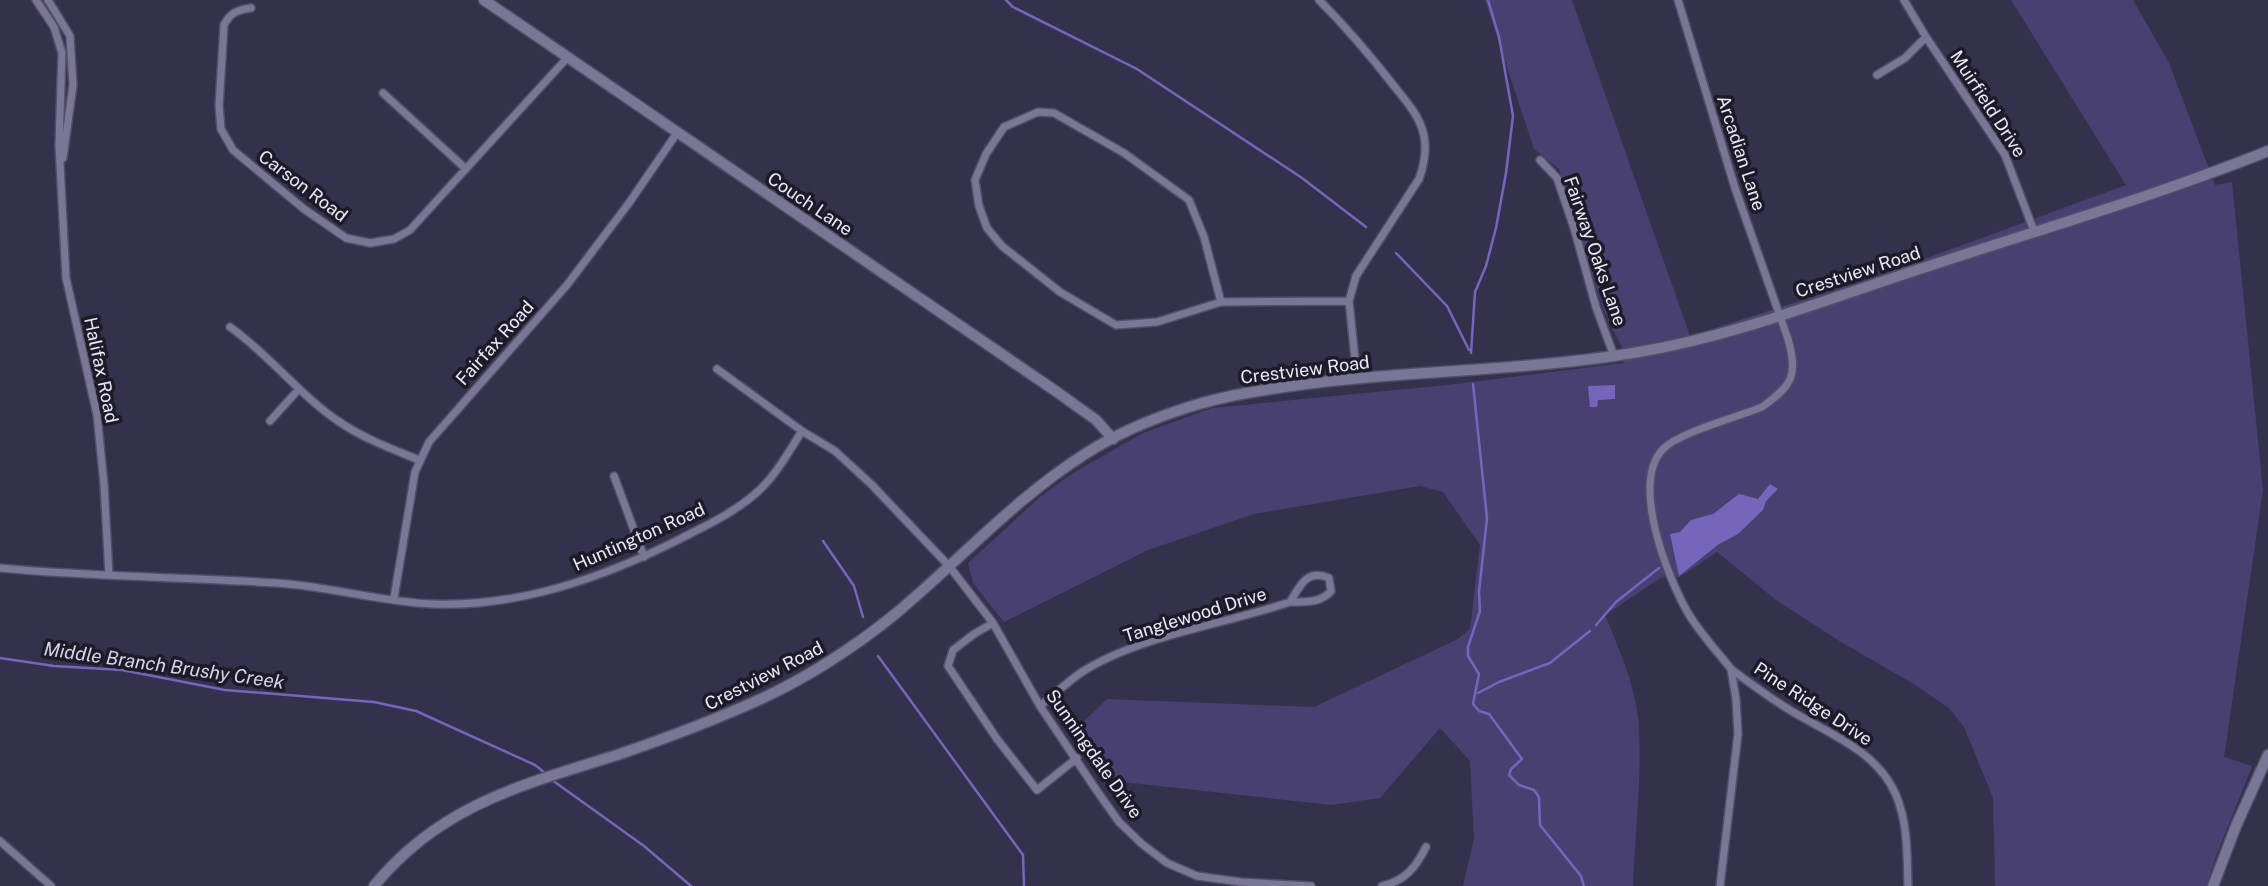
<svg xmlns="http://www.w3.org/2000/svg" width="2268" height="886" font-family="'Public Sans',sans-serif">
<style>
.green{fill:#484071}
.water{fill:#7566bc}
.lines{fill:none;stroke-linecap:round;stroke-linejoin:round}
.stream{stroke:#7566bc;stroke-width:2.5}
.minor-casing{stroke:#524e66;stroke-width:10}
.tertiary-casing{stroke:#524e66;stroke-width:13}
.minor{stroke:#797696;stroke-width:7}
.tertiary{stroke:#797696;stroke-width:10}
.labels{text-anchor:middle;stroke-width:7;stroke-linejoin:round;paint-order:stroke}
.street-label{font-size:18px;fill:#eae9fb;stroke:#1c1b27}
.water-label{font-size:19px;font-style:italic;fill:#d6d4eb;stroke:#1c1b27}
</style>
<rect width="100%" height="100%" fill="#34314c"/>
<path class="green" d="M1485 0H1572L1690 336 1875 277 2126 185 2011 0H2133L2169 63 2215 185 2232 182 2263 490 2224 757 2252 766 2216 856 2207 886H1995L1993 798 1964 727 1950 709 1917 686 1841 642 1776 600 1717 552 1680 577H1662L1605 615C1619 649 1634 682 1638 718 1643 769 1635 834 1633 886H1463L1474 839 1470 761 1440 728 1380 798 1331 805 1105 780 1075 730 1107 699 1314 707 1458 639 1470 629 1480 545 1443 492 1420 486 1254 514 1148 550 1004 622 973 583 968 563 1040 497 1073 473 1143 433 1212 408 1447 385 1624 363 1623 350 1604 311 1559 169 1534 149Z"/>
<path class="water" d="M1615 385V399L1598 400 1597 407H1590L1588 386Z
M1770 484 1778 489 1766 501 1763 510 1738 534 1719 544 1679 576 1670 534 1680 532 1691 520 1713 514 1739 494 1758 499Z"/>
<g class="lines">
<path class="stream" d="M1006 0 1013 7 1137 69 1302 178 1366 227
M1396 253 1447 306 1469 350
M1471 353 1475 292 1486 266 1496 228 1506 173 1513 116 1499 37 1488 0
M1473 384 1487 518 1479 592 1480 611 1468 647V656L1479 674 1473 704 1479 711 1489 714 1522 759 1511 769 1509 775 1519 785 1534 790 1539 797 1540 825 1581 876 1584 886
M823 541 854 586 863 617
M1596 625 1616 602 1659 568
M878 656 1023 855 1024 886
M0 658 54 666 122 670 225 690 374 702 416 711 535 765 545 773
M1478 693 1499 682 1550 663 1590 631
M552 780 644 846 691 886"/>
<defs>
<path id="minor" d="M36 0 54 27 62 53 59 145 66 278 97 415 104 484 109 575
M48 0 70 36 73 85 63 158
M1319 0C1347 28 1370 55 1394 86 1406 101 1420 116 1424 136 1427 151 1424 165 1419 179L1356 276 1349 301 1357 378
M1678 0 1735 188 1788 339C1798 375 1793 385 1762 407 1738 417 1680 432 1663 449 1630 484 1668 578 1688 613 1700 633 1716 650 1731 669
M1904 0 1926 37 2005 155 2034 231
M251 8C237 10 230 13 224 25L219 106 221 129 233 150 304 209 346 238 370 243 394 239 410 230 567 58
M1877 75 1905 58 1926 37
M383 93 466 169
M1540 160 1557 178 1574 228 1596 307 1614 356
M1221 302 1204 237 1189 200 1124 153 1054 113 1038 112 1004 127 986 154 975 180 979 206 987 228 1002 246 1060 292 1116 325 1157 322 1221 302 1349 301
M230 327C270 355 300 396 341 423 365 439 392 449 419 460
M717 369 802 431
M270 421 299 389
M614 476 644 557
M0 568C92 577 184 577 276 583 328 586 381 602 433 604 521 607 605 577 682 538 707 525 733 513 755 494 775 477 788 453 802 431L835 451 871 484 949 566 993 623 1040 706 1097 791 1119 822 1142 844 1167 863 1197 876 1241 882 1311 886
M394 598 415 472 429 442 567 285 629 203 677 133
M993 623 974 634 953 650 948 666 997 739 1037 790 1077 758
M1040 706C1054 695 1067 682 1082 672 1138 636 1226 624 1290 602 1305 602 1321 603 1331 591L1329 578C1307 568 1300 586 1290 602
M0 841 51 886
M1382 886C1405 881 1416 867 1426 847
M1720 886 1738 734 1736 699 1731 669C1751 684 1771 699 1793 712 1830 734 1878 752 1896 795 1908 823 1907 856 1908 886"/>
<path id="tertiary" d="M484 0 1057 392 1096 420 1113 439
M374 886C440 805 522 785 617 755 667 738 715 720 763 698 810 676 853 648 894 615 958 562 1014 499 1085 454 1116 434 1154 418 1189 407 1233 393 1277 388 1322 382 1425 370 1531 370 1633 353 1732 337 1828 299 1923 268 2038 230 2156 196 2268 151
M2213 886 2236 826 2268 755"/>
</defs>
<use href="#minor" class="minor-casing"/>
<use href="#tertiary" class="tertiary-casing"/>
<use href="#minor" class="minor"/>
<use href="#tertiary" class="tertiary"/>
</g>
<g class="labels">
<g class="street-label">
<text transform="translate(1988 104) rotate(57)" y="6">Muirfield Drive</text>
<text transform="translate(1741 153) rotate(72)" y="6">Arcadian Lane</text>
<text transform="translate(303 186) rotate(37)" y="6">Carson Road</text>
<text transform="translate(810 204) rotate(34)" y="6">Couch Lane</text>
<text transform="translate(1595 251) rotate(71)" y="6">Fairway Oaks Lane</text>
<text transform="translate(1858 272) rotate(-18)" y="6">Crestview Road</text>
<text transform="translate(495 343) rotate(-48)" y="6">Fairfax Road</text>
<text transform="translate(101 370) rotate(78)" y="6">Halifax Road</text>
<text transform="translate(1305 370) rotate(-7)" y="6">Crestview Road</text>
<text transform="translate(639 537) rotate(-24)" y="6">Huntington Road</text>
<text transform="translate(1195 615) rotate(-17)" y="6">Tanglewood Drive</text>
<text transform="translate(764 676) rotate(-27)" y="6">Crestview Road</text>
<text transform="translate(1813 704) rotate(33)" y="6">Pine Ridge Drive</text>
<text transform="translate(1094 754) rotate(55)" y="6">Sunningdale Drive</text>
</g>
<g class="water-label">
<text transform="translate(164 665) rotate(8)" y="7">Middle Branch Brushy Creek</text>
</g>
</g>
</svg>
